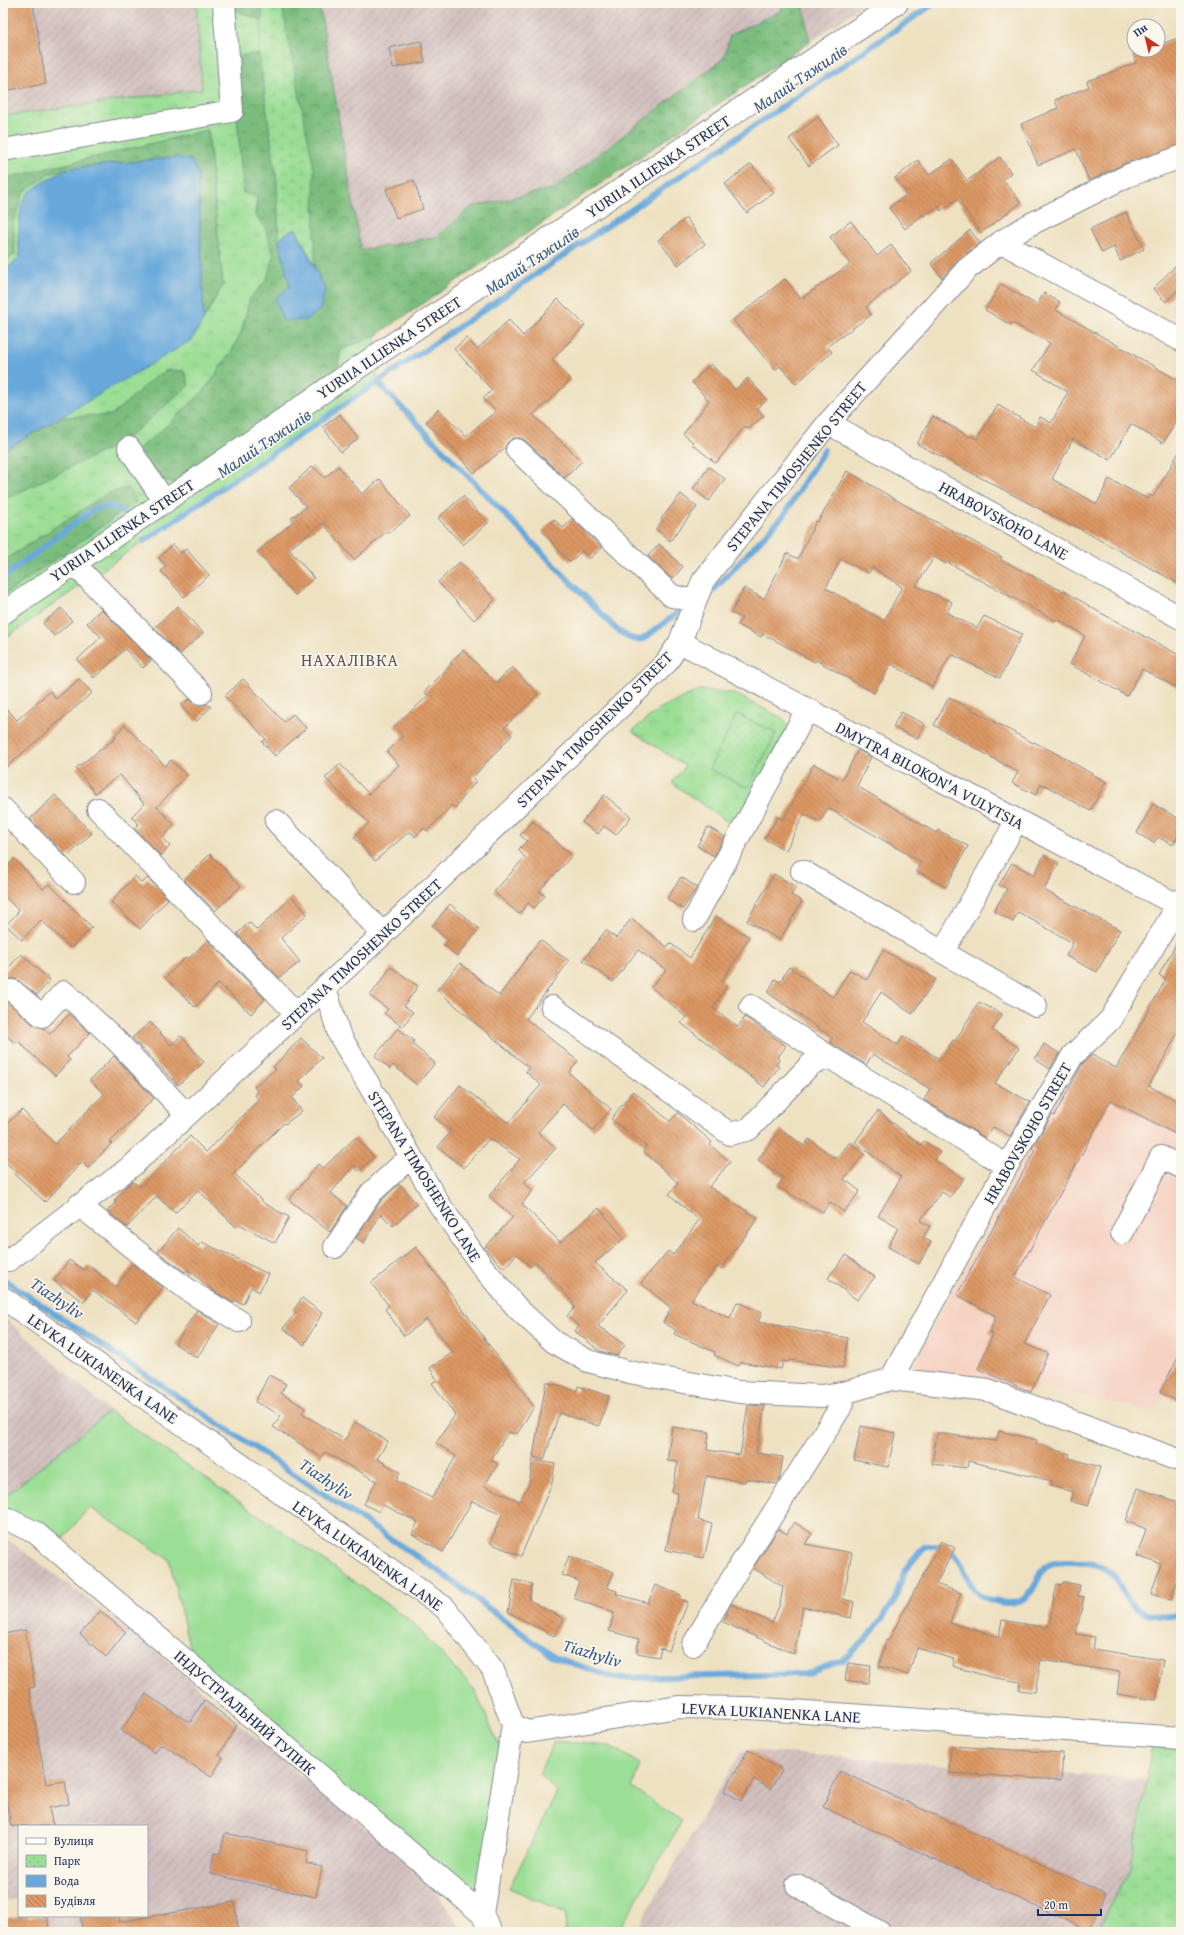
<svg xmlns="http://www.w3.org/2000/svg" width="1184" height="1935" font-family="'Gentium Book Plus',serif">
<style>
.built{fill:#f5d2c2}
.industrial{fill:url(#industrial-furrows)}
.grass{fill:url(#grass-tufts);stroke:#5b867a}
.forest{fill:url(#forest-crowns);stroke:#4c766e}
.wetland{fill:url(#wetland-marsh);stroke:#5b867a}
.park{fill:url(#park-dots);stroke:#5b867a}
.garden{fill:#9bde95;stroke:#5b867a}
.water{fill:#68a8db;stroke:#426c9c}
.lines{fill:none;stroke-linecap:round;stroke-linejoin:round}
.stream{stroke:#68a8db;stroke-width:6}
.building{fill:url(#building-back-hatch);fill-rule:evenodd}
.minor-casing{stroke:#848890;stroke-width:24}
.minor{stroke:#fff;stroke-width:22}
.labels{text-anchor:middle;stroke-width:3.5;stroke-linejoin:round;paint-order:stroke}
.street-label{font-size:16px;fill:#1b2f5e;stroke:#fbf7ec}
.water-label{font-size:17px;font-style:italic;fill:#36598a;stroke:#fbf7ec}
.neighbourhood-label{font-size:17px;letter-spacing:1px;fill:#5f5360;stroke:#fbf7ec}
</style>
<defs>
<pattern id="industrial-furrows" width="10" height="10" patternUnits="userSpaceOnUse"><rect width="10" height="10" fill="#d1bfbd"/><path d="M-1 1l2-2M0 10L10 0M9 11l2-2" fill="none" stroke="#b3a4a5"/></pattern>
<pattern id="grass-tufts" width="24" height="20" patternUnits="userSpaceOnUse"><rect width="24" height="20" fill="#9bde95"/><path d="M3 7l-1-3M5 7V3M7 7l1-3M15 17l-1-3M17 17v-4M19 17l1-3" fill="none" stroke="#85bf83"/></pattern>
<pattern id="forest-crowns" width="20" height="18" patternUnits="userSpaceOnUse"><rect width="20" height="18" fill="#7cbd7e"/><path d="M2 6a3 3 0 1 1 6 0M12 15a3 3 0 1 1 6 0" fill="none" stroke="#659a6a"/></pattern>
<pattern id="wetland-marsh" width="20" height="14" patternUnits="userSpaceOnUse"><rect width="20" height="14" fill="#9bde95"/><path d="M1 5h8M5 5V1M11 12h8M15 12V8" fill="none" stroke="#85bf83"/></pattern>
<pattern id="park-dots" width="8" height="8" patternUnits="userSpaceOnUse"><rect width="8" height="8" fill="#9bde95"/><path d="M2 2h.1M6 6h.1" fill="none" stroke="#85bf83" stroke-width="1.8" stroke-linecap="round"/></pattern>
<pattern id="building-back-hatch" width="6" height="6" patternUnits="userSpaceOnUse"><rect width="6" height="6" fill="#dc9763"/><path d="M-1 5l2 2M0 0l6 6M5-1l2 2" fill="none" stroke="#b27c55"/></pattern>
</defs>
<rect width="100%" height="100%" fill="#fbf7ec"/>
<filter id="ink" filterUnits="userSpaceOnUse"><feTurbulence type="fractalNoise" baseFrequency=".025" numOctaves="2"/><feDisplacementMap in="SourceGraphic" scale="8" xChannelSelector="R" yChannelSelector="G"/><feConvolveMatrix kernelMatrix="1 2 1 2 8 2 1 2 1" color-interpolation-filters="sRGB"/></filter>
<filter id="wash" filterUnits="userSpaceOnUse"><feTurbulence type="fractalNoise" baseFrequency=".012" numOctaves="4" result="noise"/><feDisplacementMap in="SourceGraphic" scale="16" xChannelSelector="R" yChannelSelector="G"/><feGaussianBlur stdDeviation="0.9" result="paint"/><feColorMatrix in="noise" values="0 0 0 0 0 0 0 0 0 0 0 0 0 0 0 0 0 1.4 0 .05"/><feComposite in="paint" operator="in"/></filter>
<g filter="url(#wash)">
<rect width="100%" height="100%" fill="#eee1c1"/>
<path class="built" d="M1087 1052 1181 1103V1403L1165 1395 1155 1411 1040 1388 1020 1397 920 1371 916 1359 1025 1156Z"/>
<path class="industrial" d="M3 3H196L203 89 3 116Z
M319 3H867L375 336Z
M3 1316 109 1411 3 1498Z
M3 1536 149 1645 248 1732 428 1880 464 1932H30L27 1916H147V1826H19V1899L3 1901Z
M748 1750 1147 1780 1181 1932H635L740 1753Z"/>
<path class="grass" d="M196 3H319L375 336 378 383 144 541 3 640V116L202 89Z
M699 690 733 693 784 719 788 726 735 827 672 783 685 766 632 731 659 709Z
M1153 1746 1181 1748V1932H1096L1130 1871Z"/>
<path class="forest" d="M236 3H319L361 250 437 237 471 207 555 188 724 58 730 35 782 10 781 3H803L810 42 375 336 341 350 337 372 176 483 157 478 138 449 162 430 204 391 233 349 242 330 250 298 266 281 274 256 265 227 255 215 257 197 243 193 233 61 243 55 259 54 277 182 279 241 290 286 306 320 320 310 325 289 315 267 314 252 263 3 262 20 237 11Z
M208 130 223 285 204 319 198 173 178 157 66 169 50 173 24 192 13 222 15 254 3 263V248L7 246 3 217V179Z
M168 370 184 371 189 385 124 441 3 500V451L61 417 112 415 155 377Z
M129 488 136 502 3 596V561L108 493Z"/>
<path class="wetland" d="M263 3 282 7 314 169 315 267 296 229 285 234 279 241 277 182 259 54Z"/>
<path class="park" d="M737 714 776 733 748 788 709 769Z"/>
<path class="garden" d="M109 1411 411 1621 474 1689 507 1763 482 1914 194 1668 169 1559 89 1507 55 1549 3 1517V1498Z
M554 1741 610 1746 640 1764 632 1788 682 1821 618 1932H565L566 1913 509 1888 557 1792 539 1774Z"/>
<path class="water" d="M178 157 191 160 198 173 204 319 192 340 3 451V272L20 257 18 239 21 206 28 193 39 185 66 169Z
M296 229 325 289 320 310 306 320 283 321 275 299 290 286 279 241 285 234Z"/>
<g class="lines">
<path class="stream" d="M378 383 615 628C624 634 631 642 643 639L684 608
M144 541 935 3
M3 578 94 509C108 505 119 505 128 518
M710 594 784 515 824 450
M3 1279 440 1572 554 1657 615 1678 806 1674 843 1660 867 1638 893 1604 905 1570 925 1546C932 1546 941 1545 947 1548 964 1558 964 1577 975 1590 985 1603 1014 1607 1026 1598 1038 1588 1037 1572 1050 1564 1062 1561 1093 1561 1104 1568 1115 1574 1120 1587 1126 1597 1137 1614 1163 1621 1181 1613"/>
</g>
<g id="blocks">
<path class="building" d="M3 3H33L46 84 3 91Z
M1181 37V145L1123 164 1089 181 1076 149 1038 165 1021 124 1058 108 1055 100 1089 87 1087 81 1136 63 1133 53 1143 50H1158V45Z
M421 41 425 62 393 68 389 48Z
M818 117 838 145 809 166 789 139Z
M1000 157 1011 173 1003 179 1021 203 981 233 957 199 941 211 938 206 924 216 923 214 905 229 889 208 907 194 895 178 918 160 929 175 952 159 967 181Z
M751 164 774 193 747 213 725 184Z
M414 180 423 209 396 218 386 189Z
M1126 212 1144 249 1120 261 1114 247 1102 253 1090 229Z
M686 218 705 244 678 265 658 240Z
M851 221 877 256 891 245 911 271 866 307 871 315 827 347 832 352 796 384 780 366 775 370 733 320 785 279 801 299 850 264 830 237Z
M970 230 980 243 959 259 942 278 931 263Z
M1181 260V286L1166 302 1153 289Z
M1001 284 1037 305 1044 293 1060 302 1056 310 1181 382V414L1163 443 1131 424 1110 460 1073 439 1052 479 1097 504 1109 479 1148 499 1150 495 1153 497 1181 449V585L1071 524 1070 525 917 444 933 416 970 437 971 436 977 439 998 405 1035 427 1040 417 1051 423 1068 392 1033 370 1050 343 1012 323 1011 325 985 310Z
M558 299 585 325 552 360 571 380 533 415 582 461 565 478 526 441 520 438H514L508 442 505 448 474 473 451 446 426 422 438 409 466 436 496 411 483 399 492 390 454 349 466 338 477 349 509 320 523 336Z
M711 364 735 390 748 378 767 400 757 408 764 416 748 429 745 426 716 463 692 444 693 442 683 434 709 401 692 382Z
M340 414 358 439 341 452 323 427Z
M312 466 325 478 338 466 362 494 380 479 410 516 389 533 387 531 354 560 323 523 289 549 314 578 295 595 257 552 293 522 291 518 306 507 289 488Z
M709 467 725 479 709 501 693 489Z
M847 471 912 509 1002 557 1001 560 1062 591 1063 590 1099 612 1181 656V690L1142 669 1127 696 1070 664 1085 636 1057 619 1056 621 947 562 946 564 934 557 916 586 952 602 947 613 977 628 984 616 1022 634 1000 678 951 654 933 687 891 664 874 693 816 660 815 662 763 634 761 637 738 625 742 618 731 613 744 588 764 599 787 553 798 559 816 521 818 522ZM841 559 869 573 872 567 902 587 884 621 826 588Z
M681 494 697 507 670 541 656 529 663 520 661 519Z
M463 496 488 523 463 545 438 518Z
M554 519 563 528 572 519 602 548 589 559 582 551 570 562 542 531Z
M173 544 181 553 186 549 209 575 184 597 161 571 166 566 159 558Z
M659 544 683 567 672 579 648 556Z
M460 562 495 600 474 620 438 582Z
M178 606 203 633 180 654 154 628Z
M61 608 72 621 54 636 43 623Z
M101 609 151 660 143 668 125 649 94 678 77 660 101 637 87 623Z
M463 650 496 683 512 667 538 694 504 728 512 735 472 778 476 781 455 808 452 805 427 831 424 828 415 837 410 831 375 861 354 837 369 823 325 778 340 764 369 794 399 765 387 752 403 736 394 726 428 696 424 692 452 664 450 663Z
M79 679 92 693 3 770V705L17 720 50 691 56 699Z
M243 679 284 722 293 714 306 728 275 756 262 742 266 739 225 696Z
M949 697 1033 743 1034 742 1063 757 1106 782 1090 811 1047 786 1041 784 1036 795 1012 783 1018 772 934 725Z
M189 699 197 705 207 704 211 707 196 722 181 706Z
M901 712 925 724 917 739 893 727Z
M125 725 165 766 171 760 187 775 157 807 174 825 162 838 170 846 161 856 134 828 139 824 131 817 144 804 120 775 95 793 76 768 116 738 114 736Z
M858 750 871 757 857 786 936 833 938 830 968 846 946 887 916 871 921 862 828 808 820 822 804 814 786 850 764 839 778 817 783 820 814 764 842 780Z
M55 795 92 833 67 857 30 819Z
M604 795 631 817 616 835 604 826 598 834 582 822Z
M1153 804 1181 820V831L1173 845 1158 837 1154 843 1137 833Z
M533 821 572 856 539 891 545 896 534 908 528 903 519 914 494 892 525 857 518 850 527 841 520 835Z
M708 827 725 837 714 856 697 846Z
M210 854 241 886 215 911 184 880Z
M1044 855 1059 863 1044 890 1120 930 1097 972 1066 956 1073 943 1018 912 1013 922 994 911 1007 889 999 885 1012 863 1034 875Z
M15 859 43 889 49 884 92 927 71 948 41 920 22 940 6 925 19 911 3 895V870Z
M774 874 796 887 791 895 802 901 780 940 747 921Z
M135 876 142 883 148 878 168 899 140 929 111 902Z
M681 877 697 887 683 909 667 899Z
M292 897 307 914 281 938 300 962 279 978 237 934 249 922 257 930Z
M450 904 479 929 457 956 444 945 448 940 432 926Z
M716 916 749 937 722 981 727 985 713 1008 738 1027 745 1017 786 1046 778 1057 780 1059 776 1065 779 1067 764 1087 681 1023 686 1017 651 987 666 970 638 950 613 982 583 960 606 930 616 938 631 919 667 947 670 943 690 958Z
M1181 935V1027L1149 1086 1181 1103V1137L1111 1100 1015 1277 1050 1295 1024 1344 1048 1353 1031 1392 978 1369 993 1334 989 1333 996 1316 957 1295 1035 1150 1032 1148 1052 1115 1054 1116 1083 1063 1092 1055 1116 1068 1166 979 1159 975Z
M208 940 265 999 251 1014 219 983 195 1007 165 978 186 957 188 959Z
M540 940 569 961 526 1019 578 1061 569 1073 611 1109 593 1130 563 1104 538 1132 556 1148 524 1183 533 1190 522 1204 560 1242 599 1208 624 1238 595 1263 628 1290 598 1326 625 1345 617 1356 600 1351 575 1331 579 1326 567 1316 575 1307 572 1304 573 1302 536 1262 530 1267 517 1254 504 1268 484 1248 513 1217 489 1196 520 1159 489 1139 464 1168 438 1147 451 1131 434 1117 460 1085 508 1123 541 1085 526 1072 529 1068 437 990 460 963 499 996Z
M883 950 936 979 912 1014 881 992 862 1022 898 1045 903 1036 941 1060 953 1040 955 1041 979 1002 1002 1014 992 1030 1019 1048 995 1083 1030 1102 1010 1136 993 1127 985 1138 924 1100 930 1089 873 1054 866 1065 830 1042 833 1038 768 993 775 979 780 982 789 967 833 997 850 970 867 980Z
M21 954 50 980 37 995 16 979H9L3 984V974Z
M391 967 418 986 404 1006 413 1012 403 1027 384 1013 388 1009 370 996Z
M3 998 34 1025 43 1028 50 1034 69 1014 90 1033 67 1057 70 1060 55 1076 18 1041 15 1043 3 1033Z
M150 1022 171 1045 181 1036 204 1062 178 1085 132 1038Z
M398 1028 414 1041 412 1044 435 1063 417 1085 393 1065 390 1069 375 1056Z
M301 1038 322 1058 299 1081 304 1086 292 1098 302 1111 285 1124 284 1123 234 1173 265 1204 289 1217 275 1243 239 1224 236 1227 198 1190 175 1213 157 1196 127 1227 107 1211 116 1202 114 1201 132 1181 140 1187 190 1136 206 1152 259 1100 255 1095 258 1092 254 1087 276 1069 273 1067Z
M1044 1044 1059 1053 1050 1069 1035 1059Z
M114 1056 154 1098 110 1142 112 1143 88 1168 82 1162 45 1202 13 1172 14 1171 3 1159V1127L22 1110 55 1144 104 1094 90 1080Z
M633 1091 670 1121 678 1113 712 1142 710 1145 730 1162 709 1187 758 1218 721 1269 717 1266 691 1300 730 1318 737 1302 762 1313 758 1322 848 1338 843 1368 790 1360 789 1362 783 1361 781 1369 741 1362 739 1366 714 1355 715 1352 674 1334 676 1330 663 1322 671 1308 641 1283 668 1251 673 1255 699 1220 669 1194 678 1183 643 1151 646 1146 611 1119Z
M878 1111 921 1145 924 1141 940 1152 935 1160 963 1179 950 1197 942 1192 920 1221 930 1226 923 1238 931 1242 919 1264 888 1247 898 1228 878 1216 901 1177 855 1142Z
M781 1129 804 1146 809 1139 836 1159 850 1142 864 1154 844 1179 860 1191 844 1212 830 1202 823 1212 777 1187 783 1178 758 1160Z
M356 1137 374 1157 359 1171 354 1165 331 1193 347 1206 330 1232 289 1200 318 1164 323 1168Z
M399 1184 417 1204 393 1226 381 1214 364 1243 356 1238 381 1201Z
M178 1228 198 1246 202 1242 268 1274 259 1292 251 1287 243 1304 235 1300 233 1303 211 1289 188 1269 185 1272 162 1255 158 1252Z
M416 1247 482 1335 534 1407 517 1434 508 1432 491 1460 498 1464 484 1486 520 1501 529 1484 533 1460 555 1464 552 1483 521 1556 490 1543 502 1514 472 1501 443 1552 412 1534 418 1522 383 1505 379 1512 364 1504 376 1481 325 1452 321 1457 273 1427 281 1415 255 1402 269 1375 286 1384 281 1393 305 1408 302 1413 345 1440 355 1422 388 1441 377 1459 400 1472 396 1481 432 1498 456 1456 436 1443 455 1415 432 1383 437 1380 430 1368 453 1352 427 1319 404 1336 385 1309 389 1306 371 1283Z
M846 1255 875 1277 857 1300 828 1278Z
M69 1260 84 1270 88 1265 116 1287 133 1264 163 1287 136 1322 93 1290 84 1302 54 1281Z
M302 1298 322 1313 304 1345 283 1328 296 1313 293 1311Z
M197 1310 219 1324 197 1358 175 1344Z
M1181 1351V1403L1160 1392Z
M546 1382 577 1391 578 1386 609 1396 599 1426 559 1413 544 1460 533 1457Z
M748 1405 765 1406 756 1453 783 1457 779 1482 777 1484 746 1479 745 1482 706 1476 698 1520 712 1524 704 1558 666 1550 678 1493 672 1492 678 1462 667 1461 672 1427 709 1432 707 1450 740 1455Z
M861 1426 895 1433 888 1467 854 1460Z
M999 1431 1037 1440 1036 1444 1070 1454 1069 1458 1100 1467 1088 1506 1070 1501 1073 1492 1051 1486 1052 1481 968 1461 967 1468 932 1464 937 1433 996 1441Z
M1138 1488 1181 1503V1570L1171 1600 1151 1594 1161 1564 1137 1556 1146 1529 1126 1521Z
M794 1522 812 1534 805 1544 852 1553 843 1599 854 1602 851 1618 803 1607 794 1654 723 1622 731 1604 772 1623 780 1604 783 1587 753 1568 778 1529 787 1534Z
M941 1541 955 1548 936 1584 961 1593 950 1623 999 1637 1002 1620 1048 1628 1057 1584 1062 1585 1063 1582 1080 1585 1078 1596 1084 1597 1076 1634 1095 1637 1093 1649 1163 1660 1156 1700 1117 1694 1120 1672 1041 1660 1035 1692 1019 1690 1020 1682 990 1677 952 1666 954 1659 917 1648 908 1675 879 1666 886 1640 888 1641Z
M569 1556 614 1572 607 1588 617 1591 616 1594 648 1603 655 1585 681 1595 679 1599 688 1602 669 1651 661 1648 659 1657 637 1653 639 1639 609 1631 614 1613 573 1598 579 1581 562 1575Z
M514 1580 532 1584 529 1600 564 1619 554 1636 508 1612Z
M100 1611 126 1632 106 1657 80 1634Z
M25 1630 35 1687 29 1688 46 1784 65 1781 69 1804 49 1808 53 1826H11L3 1784V1634Z
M848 1663 871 1666 868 1683 845 1680Z
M146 1694 190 1723 204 1700 237 1725 219 1755 223 1758 211 1777 165 1746 160 1745 155 1753 121 1731Z
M951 1746 1063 1753 1061 1780 949 1773Z
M748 1750 782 1770 770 1789 754 1779 741 1801 724 1791Z
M840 1771 1106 1894 1089 1931 823 1807Z
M225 1833 308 1851 306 1863 322 1867 316 1897 210 1874 214 1853 220 1854Z
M234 1902 239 1932H83L80 1916H119V1922Z
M23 1916H47L50 1932H3V1919Z"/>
</g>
</g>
<g filter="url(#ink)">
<use href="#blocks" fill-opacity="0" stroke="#848890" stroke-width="1"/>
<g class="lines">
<defs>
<path id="minor" d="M3 150 232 111 224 3
M1001 242 1181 340
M828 423 1181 618
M129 448 165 502
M517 450 672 596 695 601
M73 563 201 693
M3 613 356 369 897 3
M680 642 1181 907
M3 809 74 882
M98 809 297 1014
M276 821 383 934
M802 871 1036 1006
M694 920 807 710
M943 952 1017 820
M325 988 339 1034 439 1204 481 1265 518 1309 554 1342 588 1361 629 1372 739 1392 822 1396 847 1392 891 1379 988 1390 1181 1461
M13 991 42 1016 64 992 116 1040 187 1115
M751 1006 831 1058
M552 1007 730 1134 749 1129 812 1063 831 1058 1007 1166
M79 1205 154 1265 191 1292 239 1321
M1122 1233 1161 1157 1181 1167
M335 1247 371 1193 410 1157
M9 1260 133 1165 383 934 666 663 680 642 703 581 828 423 967 269 1001 242 1029 225 1127 176 1181 157
M3 1298 445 1608 493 1670 513 1725 527 1732 678 1707 748 1708 1181 1738
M891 1379 1007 1166 1073 1055 1110 1020 1181 900
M3 1517 36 1533 482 1914
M693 1645 733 1577 840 1408 847 1392
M797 1885 879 1932
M491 1932 482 1914 513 1725"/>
</defs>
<use href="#minor" class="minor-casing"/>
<use href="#minor" class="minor"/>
</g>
</g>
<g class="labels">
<g class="street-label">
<text transform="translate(658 166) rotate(-34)" y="6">YURIIA ILLIENKA STREET</text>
<text transform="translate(389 347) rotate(-34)" y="6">YURIIA ILLIENKA STREET</text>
<text transform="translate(796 466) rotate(-51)" y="6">STEPANA TIMOSHENKO STREET</text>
<text transform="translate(1004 520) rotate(29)" y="6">HRABOVSKOHO LANE</text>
<text transform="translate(122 530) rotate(-34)" y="6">YURIIA ILLIENKA STREET</text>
<text transform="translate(594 729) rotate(-45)" y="6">STEPANA TIMOSHENKO STREET</text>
<text transform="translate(930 775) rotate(28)" y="6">DMYTRA BILOKON'A VULYTSIA</text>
<text transform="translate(361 954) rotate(-43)" y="6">STEPANA TIMOSHENKO STREET</text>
<text transform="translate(1027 1133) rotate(-60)" y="6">HRABOVSKOHO STREET</text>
<text transform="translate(425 1176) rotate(58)" y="6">STEPANA TIMOSHENKO LANE</text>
<text transform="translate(103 1368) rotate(35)" y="6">LEVKA LUKIANENKA LANE</text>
<text transform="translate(368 1555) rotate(35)" y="6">LEVKA LUKIANENKA LANE</text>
<text transform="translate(245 1712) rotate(41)" y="6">ІНДУСТРІАЛЬНИЙ ТУПИК</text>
<text transform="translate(771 1712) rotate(3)" y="6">LEVKA LUKIANENKA LANE</text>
</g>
<g class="water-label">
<text transform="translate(800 78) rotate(-34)" y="6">Малий Тяжилів</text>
<text transform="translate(532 260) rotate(-34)" y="6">Малий Тяжилів</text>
<text transform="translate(264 443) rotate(-34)" y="6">Малий Тяжилів</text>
<text transform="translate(57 1298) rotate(34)" y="6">Tiazhyliv</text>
<text transform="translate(326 1479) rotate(34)" y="6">Tiazhyliv</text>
<text transform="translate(592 1653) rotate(17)" y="6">Tiazhyliv</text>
</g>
<g class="neighbourhood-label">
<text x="350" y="666">НАХАЛІВКА</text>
</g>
</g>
<rect width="1184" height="1935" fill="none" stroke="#fbf7ec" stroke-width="16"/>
<rect x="18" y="1825" width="130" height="92" fill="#fbf7ec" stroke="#a1a7b3"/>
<rect x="26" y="1838" width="20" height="6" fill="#ffffff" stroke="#a1a7b3"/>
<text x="54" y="1845" font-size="12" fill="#1b2f5e">Вулиця</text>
<rect x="26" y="1855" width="20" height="12" fill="url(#park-dots)" stroke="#a1a7b3"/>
<text x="54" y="1865" font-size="12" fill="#1b2f5e">Парк</text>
<rect x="26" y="1875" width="20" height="12" fill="#68a8db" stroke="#a1a7b3"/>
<text x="54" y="1885" font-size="12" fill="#1b2f5e">Вода</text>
<rect x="26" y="1895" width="20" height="12" fill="url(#building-back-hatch)" stroke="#a1a7b3"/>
<text x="54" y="1905" font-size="12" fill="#1b2f5e">Будівля</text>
<g transform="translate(1146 38) rotate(325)"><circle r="19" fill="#fbf7ec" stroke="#a1a7b3"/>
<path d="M0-3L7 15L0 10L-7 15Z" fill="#c8321e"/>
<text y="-6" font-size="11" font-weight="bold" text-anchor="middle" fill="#1b2f5e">Пн</text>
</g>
<path d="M1038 1909v6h63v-6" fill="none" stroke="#1b2f5e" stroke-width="2"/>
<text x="1044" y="1909" font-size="12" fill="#1b2f5e" stroke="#fbf7ec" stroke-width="3" paint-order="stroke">20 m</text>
</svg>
